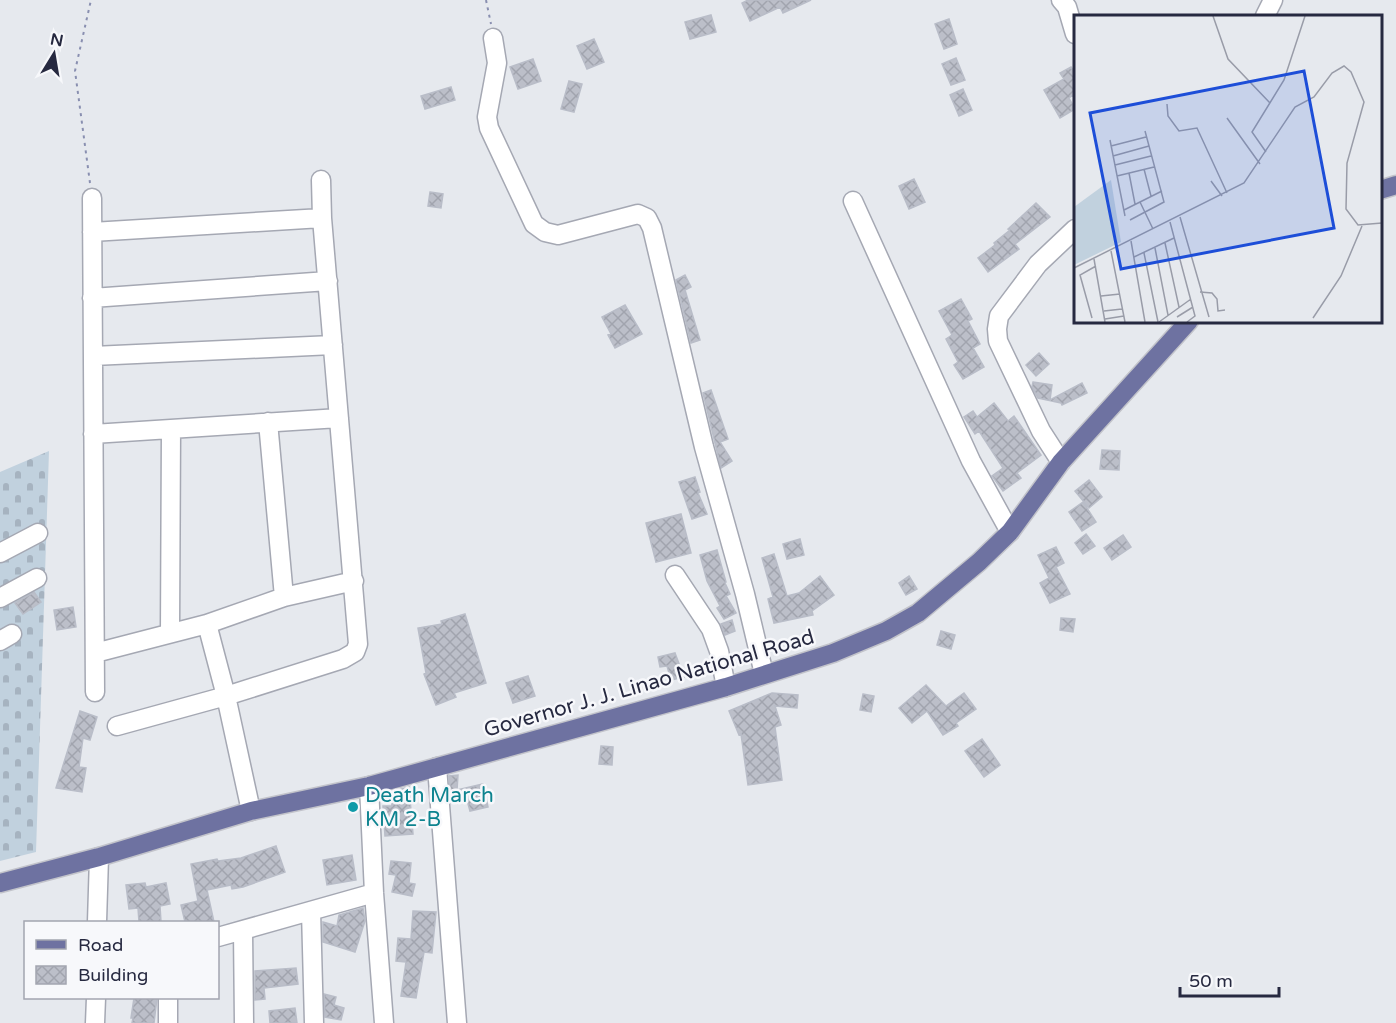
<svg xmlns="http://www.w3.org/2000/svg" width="1396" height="1023" font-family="'Varela Round',sans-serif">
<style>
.cemetery{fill:url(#cemetery-stones)}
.building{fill:url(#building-cross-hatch);stroke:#b9bdc8;stroke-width:1.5}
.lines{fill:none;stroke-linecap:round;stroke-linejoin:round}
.minor-casing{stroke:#a5a8b3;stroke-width:21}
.major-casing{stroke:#c2c3ca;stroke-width:21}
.path{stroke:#898fb0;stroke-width:2;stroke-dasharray:3 4.5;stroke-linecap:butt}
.minor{stroke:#fff;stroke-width:18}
.major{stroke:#6e72a1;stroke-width:18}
.culture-dot{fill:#0f9aa8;stroke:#f7f8fb;stroke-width:2}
.labels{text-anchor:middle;stroke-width:5;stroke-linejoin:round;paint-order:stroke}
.street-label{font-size:21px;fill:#262940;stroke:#f7f8fb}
.culture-label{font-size:21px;fill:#0d838f;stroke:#f7f8fb;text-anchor:start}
.inset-road{fill:none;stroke:#999ca8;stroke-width:1.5}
.view{fill:#1d4ed8;fill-opacity:0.15;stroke:#1d4ed8;stroke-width:3}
.inset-edge{fill:none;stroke:#262940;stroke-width:3}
</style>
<defs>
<pattern id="cemetery-stones" width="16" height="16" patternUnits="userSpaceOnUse" patternTransform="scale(1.5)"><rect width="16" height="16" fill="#c1d1de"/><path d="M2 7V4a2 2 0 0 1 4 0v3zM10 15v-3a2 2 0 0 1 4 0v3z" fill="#a6b3c0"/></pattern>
<pattern id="building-cross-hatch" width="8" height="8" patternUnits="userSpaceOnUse" patternTransform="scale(1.5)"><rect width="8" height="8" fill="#bcbfc9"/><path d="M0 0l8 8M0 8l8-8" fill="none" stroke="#a1a4ae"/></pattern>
</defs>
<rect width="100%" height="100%" fill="#e6e9ee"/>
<path class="cemetery" d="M49 451 36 852 0 861V472Z"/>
<path class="building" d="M748 0H811L783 13 780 7 750 21 742 3Z
M711 15 716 32 690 39 685 22Z
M949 19 957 44 944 49 935 24Z
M594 39 604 62 587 69 577 46Z
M956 58 965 80 951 85 942 64Z
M533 59 541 81 518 89 510 67Z
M1071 67 1075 73V99L1073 95 1069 98 1075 109 1060 118 1044 90 1064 79 1060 73Z
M569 81 582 84 574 112 561 109Z
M451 87 455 100 425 109 421 96Z
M963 89 972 110 959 116 950 95Z
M914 179 925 202 909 209 899 186Z
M430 192 443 194 441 208 428 206Z
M1036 203 1050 217 1015 244 1019 249 988 272 978 258 995 245 994 243 1010 230 1008 229Z
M685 275 691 287 685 290 700 340 691 343 676 280Z
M961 299 972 319 968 321 980 344 973 348 984 367 963 379 954 365 958 362 946 339 952 335 939 311Z
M625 305 642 334 615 348 608 335 611 334 602 317Z
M1039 353 1049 364 1036 376 1026 365Z
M1033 382 1052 385 1050 400 1082 383 1087 393 1062 405 1061 403 1038 398 1032 387Z
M711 390 728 439 720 442 732 461 721 468 703 393Z
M994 403 1008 421 1014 416 1041 455 1017 473 1021 478 1003 491 992 476 1003 468 979 431 975 434 964 417 973 411 977 417Z
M1102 450 1120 451 1119 470 1100 469Z
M695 477 700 492 698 493 707 514 692 519 679 482Z
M1089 480 1102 497 1089 508 1075 491Z
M1083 502 1096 522 1082 531 1069 512Z
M681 514 691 553 656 562 646 523Z
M1086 534 1095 546 1083 554 1075 543Z
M1123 535 1131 547 1112 560 1104 548Z
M800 539 804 555 787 559 783 544Z
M1056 547 1064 563 1056 567 1070 594 1050 603 1040 583 1049 578 1038 555Z
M717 550 726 582 725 583 730 594 726 596 736 613 724 619 717 608 720 606 707 581 700 555Z
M774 554 787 596 799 593 820 576 834 595 812 611 813 615 774 623 768 599 773 597 762 558Z
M909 576 917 589 906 595 899 583Z
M34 592 41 602 23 614 15 603Z
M73 607 76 627 57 630 54 610Z
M465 614 486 683 454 693 456 697 436 705 424 674 426 673 418 628 442 624 441 621Z
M1061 618 1075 619 1073 632 1060 630Z
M732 620 735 631 725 635 721 624Z
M941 631 955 635 951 649 937 645Z
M675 653 684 677 671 680 667 666 660 667 658 657Z
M528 676 535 696 513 703 506 683Z
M926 685 946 706 964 693 976 709 956 723 958 726 943 735 927 711 912 723 899 708Z
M772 693 798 695 797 708 775 706 781 725 775 727 782 780 748 785 741 734 739 735 729 711Z
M863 694 874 696 871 712 860 710Z
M80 711 97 717 90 740 83 738 79 767 86 768 82 792 56 788Z
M982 739 1000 765 984 777 965 751Z
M601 746 613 747 612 765 599 764Z
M458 775 457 790 483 784 488 807 470 811 467 800 451 799 449 776Z
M409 787 413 834 385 836 383 806H392L391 792Z
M276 846 285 872 243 887 232 889 231 885 207 890 214 922H185L181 905 198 901 191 864 217 859 218 861 241 858Z
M352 855 356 880 327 885 323 860Z
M391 861 411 863 409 883 415 884 412 896 392 892 396 875 389 874Z
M145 883 146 887 166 883 170 904 160 906 161 922H139L138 908 129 909 126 885Z
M363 908 365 921 355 952 323 942V922L337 926 339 915Z
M413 911 436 912 432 953 424 952 416 998 401 996 406 962 396 961 398 938 411 939Z
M296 968 298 984 264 988 265 999 255 1000V971Z
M324 994 336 997 334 1005 344 1008 341 1020 325 1017Z
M134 998H157L154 1023H132L133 1018H131Z
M295 1008 297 1023H270L269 1011Z"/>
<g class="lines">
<defs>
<path id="minor" d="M1061 0 1067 7 1075 34
M1265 16 1273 0
M493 38 497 63 487 117 489 128 534 224 545 232 558 235 638 214 647 218 652 228 704 447 745 594 764 674
M92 198 95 692
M853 201 971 461 1010 532
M92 232 322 218
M92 298 328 281
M93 356 333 345
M268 422 284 597
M93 434 339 418
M1061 462 1041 431 998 341 997 329 999 316 1038 264 1075 229
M0 553 38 533
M675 575 711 629 719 651 726 687
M0 598 37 578
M207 624 226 696 251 811
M170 632 171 429
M0 641 12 634
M95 653 207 624 284 597 354 581
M117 726 226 696 343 659 355 652 358 644 322 218 321 180
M437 767 457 1023
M369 786 374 893 384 1023
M311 911 314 1023
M97 922 99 857
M243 931 244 1023
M218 937 374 893
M168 998V1023
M95 1023 96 998"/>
<path id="major" d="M1380 190 1396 185
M0 883 99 857 251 811 369 786 726 687 833 653 886 631 918 613 979 562 1010 532 1061 462 1189 321"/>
</defs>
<use href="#minor" class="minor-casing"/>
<use href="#major" class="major-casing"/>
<path class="path" d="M486 0 491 24
M90 183 75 71 91 0"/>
<use href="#minor" class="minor"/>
<use href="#major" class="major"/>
</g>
<circle class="culture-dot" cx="353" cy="807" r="6"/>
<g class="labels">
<g class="street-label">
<text transform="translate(649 683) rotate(-16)" y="7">Governor J. J. Linao National Road</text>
</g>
<g class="culture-label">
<text x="365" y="802">Death March<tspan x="365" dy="24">KM 2-B</tspan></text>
</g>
</g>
<g transform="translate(1074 15)">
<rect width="308" height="308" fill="#e6e9ee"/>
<path d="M37 165 47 227 0 250V192Z" fill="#c1d1de"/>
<path class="inset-road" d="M139 1 154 44 196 88M93 89 94 101 105 116 123 113 153 178M153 103 186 149M36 125 51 201M37 131 72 122M192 137 178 117 210 65 231 1M39 141 75 131M41 150 77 141M70 154 77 181M55 158 61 189M43 161 80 152M137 166 148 181M66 187 79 214M50 195 88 176M106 202 135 302M56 205 90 187 71 116M96 207 121 301 113 307M57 226 71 307M91 228 105 292M81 233 94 300M37 236 51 307M70 238 84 307M60 242 100 223M20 244 31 307M0 253 170 168 221 92 240 82 258 58 270 51 277 57 290 87 273 148 272 194 284 210 308 208M126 277 138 278 143 284 144 296 151 295M27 281 46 279M30 296 48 294M103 302 119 292M18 303 6 260 22 251M239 303 267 261 288 211M31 304 50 301M85 307 117 284"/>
<path class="view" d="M230 56 260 213 47 254 16 98Z"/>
<rect width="308" height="308" class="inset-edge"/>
</g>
<rect x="24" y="921" width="195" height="78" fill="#f7f8fb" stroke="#a3a5b0" stroke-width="1.5"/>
<rect x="36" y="940" width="30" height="9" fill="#6e72a1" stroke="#a3a5b0" stroke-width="1.5"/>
<text x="78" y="951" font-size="18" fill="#262940">Road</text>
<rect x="36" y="966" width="30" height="18" fill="url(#building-cross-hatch)" stroke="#a3a5b0" stroke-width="1.5"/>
<text x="78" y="981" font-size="18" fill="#262940">Building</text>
<g transform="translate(54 54) rotate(11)" stroke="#f7f8fb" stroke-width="4.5" paint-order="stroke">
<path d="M0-4.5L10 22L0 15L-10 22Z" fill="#262940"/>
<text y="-9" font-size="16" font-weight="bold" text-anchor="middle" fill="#262940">N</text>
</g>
<path d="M1180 987v9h99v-9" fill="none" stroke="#262940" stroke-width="3"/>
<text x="1189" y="987" font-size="18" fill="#262940" stroke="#f7f8fb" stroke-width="4.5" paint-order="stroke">50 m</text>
</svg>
